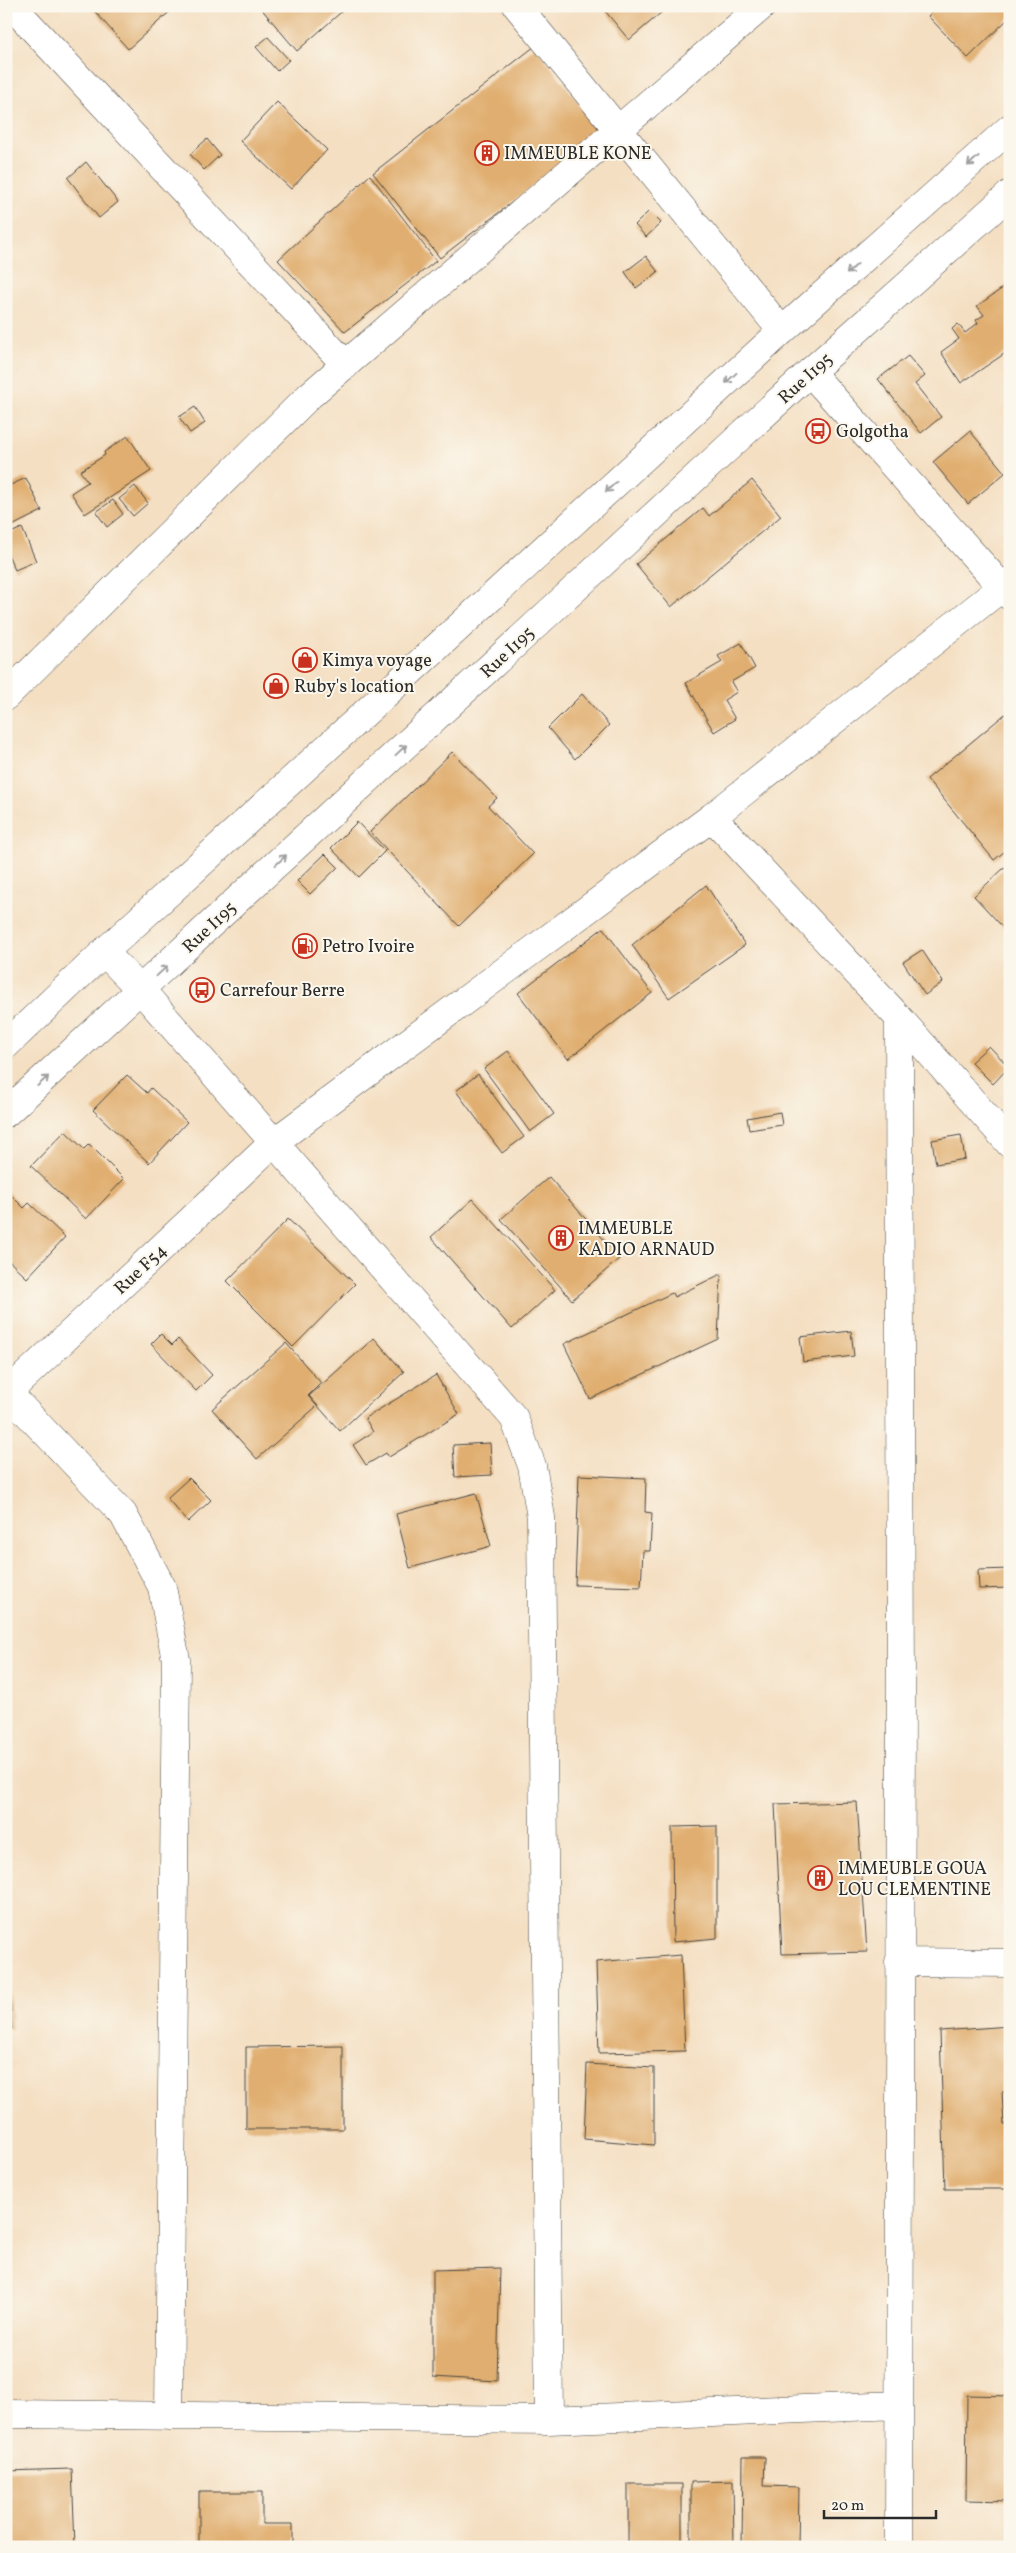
<svg xmlns="http://www.w3.org/2000/svg" width="1016" height="2553" font-family="Vollkorn,serif">
<style>
.building{fill:#e0ae6f}
.lines{fill:none;stroke-linecap:round;stroke-linejoin:round}
.minor-casing{stroke:#494642;stroke-width:29}
.secondary-casing{stroke:#494642;stroke-width:29}
.minor{stroke:#fff;stroke-width:28}
.secondary{stroke:#fff;stroke-width:28}
.oneway{stroke:#a0a0a0}
.labels{text-anchor:middle;stroke-width:4;stroke-linejoin:round;paint-order:stroke}
.poi-label{font-size:18px;fill:#2b2b2b;stroke:#fbf7ec;text-anchor:start}
.street-label{font-size:18px;fill:#2b2b2b;stroke:#fbf7ec}
</style>
<rect width="100%" height="100%" fill="#fbf7ec"/>
<filter id="ink" filterUnits="userSpaceOnUse"><feTurbulence type="fractalNoise" baseFrequency=".02" numOctaves="2"/><feDisplacementMap in="SourceGraphic" scale="10" xChannelSelector="R" yChannelSelector="G"/><feConvolveMatrix kernelMatrix="1 2 1 2 8 2 1 2 1" color-interpolation-filters="sRGB"/></filter>
<filter id="wash" filterUnits="userSpaceOnUse"><feTurbulence type="fractalNoise" baseFrequency=".0096" numOctaves="4" result="noise"/><feDisplacementMap in="SourceGraphic" scale="20" xChannelSelector="R" yChannelSelector="G"/><feGaussianBlur stdDeviation="1.12" result="paint"/><feColorMatrix in="noise" values="0 0 0 0 0 0 0 0 0 0 0 0 0 0 0 0 0 1.4 0 .05"/><feComposite in="paint" operator="in"/></filter>
<g filter="url(#wash)">
<rect width="100%" height="100%" fill="#f4dfc2"/>
<g id="blocks">
<path class="building" d="M90 6H176L128 49Z
M259 6H348L297 51Z
M601 6H669L629 40Z
M938 6H1010V17L968 58 928 16Z
M268 37 289 60 277 71 256 47Z
M535 46 602 133 440 258 373 173Z
M277 102 327 150 291 189 240 141Z
M207 139 220 155 204 170 190 154Z
M86 162 118 202 99 218 68 178Z
M370 175 436 261 345 332 278 260Z
M649 211 661 223 646 237 635 225Z
M646 256 658 272 636 288 625 272Z
M1010 283V350L961 383 941 352 959 339 952 329 958 324 965 333 978 323 976 320 984 315 977 306Z
M908 356 925 376 915 384 941 417 921 433 878 379Z
M195 407 205 423 190 433 179 417Z
M970 431 1005 473 968 504 933 462Z
M128 436 151 471 85 514 71 493 88 482 80 471 105 455 104 452Z
M26 478 42 511 6 529V487Z
M752 480 781 516 671 607 636 564 703 508 709 516Z
M135 486 148 503 133 516 119 499Z
M113 500 123 514 107 527 96 512Z
M22 528 36 561 15 570 6 550V535Z
M741 643 755 668 731 682 737 692 724 700 735 719 714 732 686 683 722 662 718 656Z
M582 694 609 725 575 759 548 728Z
M1010 710V847L994 860 927 779Z
M452 752 497 798 488 806 533 854 459 926 370 832Z
M357 822 385 851 359 877 331 848Z
M325 854 338 867 310 894 297 881Z
M1004 868 1010 874V935L974 896Z
M706 885 745 945 669 998 632 945Z
M603 928 652 993 568 1059 518 993Z
M922 950 943 982 925 995 903 962Z
M989 1046 1009 1067 993 1084 971 1062Z
M508 1051 554 1114 530 1132 484 1069Z
M478 1074 524 1137 502 1153 456 1091Z
M127 1075 147 1093 151 1088 187 1122 149 1163 93 1110Z
M780 1112 782 1125 749 1130 747 1118Z
M65 1131 84 1149 89 1144 124 1179 86 1219 31 1166Z
M961 1135 965 1159 936 1164 932 1140Z
M549 1177 620 1258 572 1300 501 1219Z
M6 1190 24 1208 29 1203 65 1237 27 1278 6 1258Z
M473 1199 555 1290 512 1329 431 1237Z
M288 1219 355 1284 293 1347 227 1281Z
M721 1274 718 1339 590 1399 564 1344 672 1293 674 1297Z
M851 1331 854 1356 803 1362 800 1337Z
M161 1334 172 1345 178 1339 212 1375 196 1391 151 1344Z
M374 1338 404 1372 340 1431 309 1396Z
M286 1343 321 1383 308 1396 317 1406 257 1459 212 1409Z
M436 1375 459 1414 389 1457 386 1453 366 1465 353 1445 373 1432 365 1418Z
M490 1443 492 1475 455 1477 453 1445Z
M579 1475 646 1478 645 1512 652 1513 650 1551H643L641 1587 575 1585Z
M189 1478 211 1500 188 1522 167 1498Z
M476 1493 491 1546 410 1568 396 1514Z
M1010 1569V1588L979 1589 978 1570Z
M857 1802 867 1952 782 1954 775 1804Z
M717 1826V1938L673 1942 672 1827Z
M6 1928 12 2029H6Z
M681 1955 685 2051 599 2053 596 1962Z
M1010 2026V2092H1002L1004 2124H1010V2189H945L940 2031Z
M343 2046V2129H246V2047Z
M587 2064 654 2068V2145L584 2139Z
M500 2268 497 2381 433 2377V2270Z
M967 2395 1010 2396V2501L966 2500Z
M743 2457H765L764 2486 799 2487 798 2547H742Z
M72 2469 75 2547H6V2471Z
M733 2481 734 2547H691V2482Z
M628 2484H682V2547H628Z
M199 2492H262V2524H293V2547H199Z"/>
</g>
</g>
<g filter="url(#ink)">
<use href="#blocks" fill-opacity="0" stroke="#494642" stroke-width="1"/>
<g class="lines">
<defs>
<path id="minor" d="M12 6 346 365
M517 6 782 331
M810 372 1010 596
M6 696 309 396 762 6
M712 817 899 1018 1010 1144
M104 952 141 990 514 1418 532 1466 541 1517 549 2420
M8 1393 123 1514 162 1587 176 1660 169 2416
M6 1394 273 1143 712 817 1010 581
M899 1962 1010 1963
M6 2414 549 2420 898 2405
M899 2547 901 1691 899 1018"/>
<path id="secondary" d="M6 1045 104 952 782 331 1010 128
M6 1113 810 372 1010 194"/>
</defs>
<use href="#minor" class="minor-casing"/>
<use href="#secondary" class="secondary-casing"/>
<use href="#minor" class="minor"/>
<use href="#secondary" class="secondary"/>
</g>
<defs><path id="oneway-shaft" d="M-6 0H5M1.5-3L5.5 0L1.5 3" fill="none" stroke-width="1.6" stroke-linecap="round" stroke-linejoin="round" transform="scale(1.25)"/></defs>
<g class="oneway">
<use href="#oneway-shaft" transform="translate(973 161) rotate(138)"/>
<use href="#oneway-shaft" transform="translate(852 269) rotate(138)"/>
<use href="#oneway-shaft" transform="translate(731 378) rotate(137)"/>
<use href="#oneway-shaft" transform="translate(611 487) rotate(137)"/>
<use href="#oneway-shaft" transform="translate(401 750) rotate(-43)"/>
<use href="#oneway-shaft" transform="translate(281 860) rotate(-43)"/>
<use href="#oneway-shaft" transform="translate(162 971) rotate(-43)"/>
<use href="#oneway-shaft" transform="translate(43 1081) rotate(-42)"/>
</g>
</g>
<defs>
<symbol id="building-ring" viewBox="-11 -11 22 22"><circle r="9.5" fill="#fbf7ec" stroke="#c8321e" stroke-width="1.5"/><path d="M-4-6H4V6H1V3H-1V6H-4ZM-2.5-4.3h1.7v1.8h-1.7ZM.8-4.3h1.7v1.8H.8ZM-2.5-1h1.7V.8h-1.7ZM.8-1h1.7V.8H.8Z" fill="#c8321e"/></symbol>
<symbol id="bus-ring" viewBox="-11 -11 22 22"><circle r="9.5" fill="#fbf7ec" stroke="#c8321e" stroke-width="1.5"/><path d="M-5-6H5V4H4V6H2V4H-2V6H-4V4H-5ZM-3.5-4V0h7V-4ZM-3.5 1.2v1.5H-2V1.2ZM2 1.2v1.5H3.5V1.2Z" fill="#c8321e"/></symbol>
<symbol id="shop-ring" viewBox="-11 -11 22 22"><circle r="9.5" fill="#fbf7ec" stroke="#c8321e" stroke-width="1.5"/><path d="M-5-2.5h2.3a2.7 3.5 0 0 1 5.4 0H5L5.5 6h-11ZM-1.5-2.5h3a1.5 2.3 0 0 0-3 0Z" fill="#c8321e"/></symbol>
<symbol id="fuel-ring" viewBox="-11 -11 22 22"><circle r="9.5" fill="#fbf7ec" stroke="#c8321e" stroke-width="1.5"/><path d="M-5.5-6h7V0h2V4h1.3V-2.5L3-4.5l.8-.8L6-3V5H2.5V1h-1V6h-7ZM-4.2-4.7v3.2H.2V-4.7Z" fill="#c8321e"/></symbol>
</defs>
<g fill-rule="evenodd">
<use href="#building-ring" x="473" y="139" width="28" height="28"/>
<use href="#bus-ring" x="804" y="417" width="28" height="28"/>
<use href="#shop-ring" x="291" y="646" width="28" height="28"/>
<use href="#shop-ring" x="262" y="672" width="28" height="28"/>
<use href="#fuel-ring" x="291" y="932" width="28" height="28"/>
<use href="#bus-ring" x="188" y="976" width="28" height="28"/>
<use href="#building-ring" x="547" y="1224" width="28" height="28"/>
<use href="#building-ring" x="806" y="1864" width="28" height="28"/>
</g>
<g class="labels">
<g class="poi-label">
<text x="504" y="159">IMMEUBLE KONE</text>
<text x="836" y="437">Golgotha</text>
<text x="322" y="666">Kimya voyage</text>
<text x="294" y="692">Ruby's location</text>
<text x="322" y="952">Petro Ivoire</text>
<text x="220" y="996">Carrefour Berre</text>
<text x="578" y="1234">IMMEUBLE<tspan x="578" dy="21">KADIO ARNAUD</tspan></text>
<text x="838" y="1874">IMMEUBLE GOUA<tspan x="838" dy="21">LOU CLEMENTINE</tspan></text>
</g>
<g class="street-label">
<text transform="translate(805 378) rotate(-42)" y="6">Rue I195</text>
<text transform="translate(507 652) rotate(-43)" y="6">Rue I195</text>
<text transform="translate(209 927) rotate(-43)" y="6">Rue I195</text>
<text transform="translate(140 1269) rotate(-43)" y="6">Rue F54</text>
</g>
</g>
<rect width="1016" height="2553" fill="none" stroke="#fbf7ec" stroke-width="25"/>
<path d="M824 2510v8h112v-8" fill="none" stroke="#2b2b2b" stroke-width="2.5"/>
<text x="831" y="2510" font-size="15" fill="#2b2b2b" stroke="#fbf7ec" stroke-width="4" paint-order="stroke">20 m</text>
</svg>
